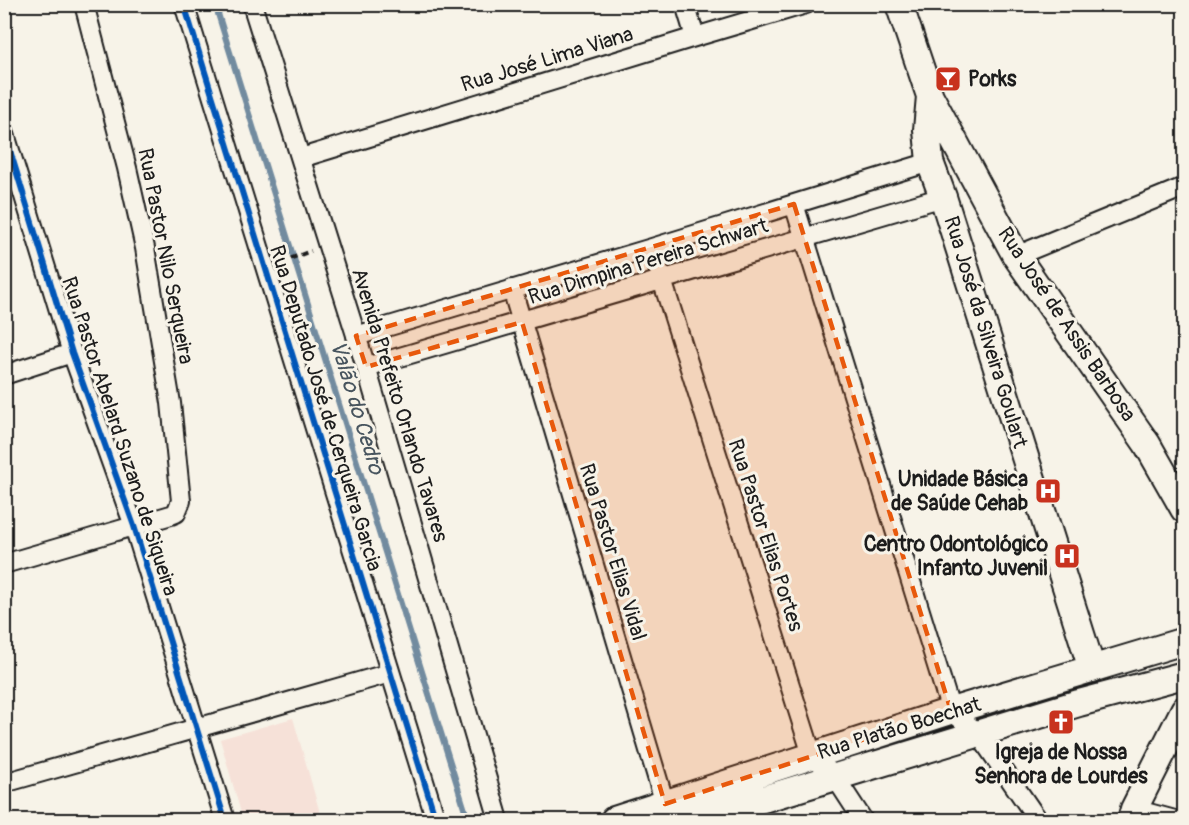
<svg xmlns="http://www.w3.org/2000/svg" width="1189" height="825" font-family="Pangolin,sans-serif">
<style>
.built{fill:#f6e1d8}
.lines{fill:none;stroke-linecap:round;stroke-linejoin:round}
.stream{stroke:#728b9f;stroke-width:6}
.street-casing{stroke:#1c1c1c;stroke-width:22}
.secondary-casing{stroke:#1c1c1c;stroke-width:30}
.path{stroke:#1c1c1c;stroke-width:4;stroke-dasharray:6 4.5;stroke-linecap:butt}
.street{stroke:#f7f3e8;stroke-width:18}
.secondary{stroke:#f7f3e8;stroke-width:26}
.cycleway-casing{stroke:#f7f3e8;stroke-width:10}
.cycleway{stroke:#0057b8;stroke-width:6}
.marked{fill:#e8590c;fill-opacity:0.2;stroke:#e8590c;stroke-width:4.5;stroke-dasharray:12 8;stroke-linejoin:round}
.labels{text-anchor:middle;stroke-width:6;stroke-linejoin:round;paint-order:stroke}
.street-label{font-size:21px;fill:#1c1c1c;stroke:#f7f3e8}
.poi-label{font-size:21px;font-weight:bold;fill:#1c1c1c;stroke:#f7f3e8;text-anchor:end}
.water-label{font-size:22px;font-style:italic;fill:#47545e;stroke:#f7f3e8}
</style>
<rect width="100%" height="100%" fill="#f7f3e8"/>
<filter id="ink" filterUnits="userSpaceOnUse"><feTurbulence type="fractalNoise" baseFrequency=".0167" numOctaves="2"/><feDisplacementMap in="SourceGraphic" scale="12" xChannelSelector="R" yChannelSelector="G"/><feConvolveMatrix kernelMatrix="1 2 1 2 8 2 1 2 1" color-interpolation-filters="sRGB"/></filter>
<g filter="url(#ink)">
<path class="built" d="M293 718 322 820H243L220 739Z"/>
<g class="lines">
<path class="stream" d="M215 4 468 820"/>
<defs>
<path id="street" d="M184 4 436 820
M252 4 366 367 499 820
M685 4 695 37
M4 131 72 353 134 526 225 820
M301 158 695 37 806 4
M794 204 951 711 978 733 1038 820
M652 248 812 755 835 777 863 820
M1016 256 1184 187
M512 289 665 804 683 820
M356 336 652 248 930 162
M366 367 943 197
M4 375 72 353
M4 564 171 515 176 513 181 501 171 403 145 248 127 168 84 4
M4 783 390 673
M1134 809 1175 820"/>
<path id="secondary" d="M899 4 930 96 1016 256 1147 444 1184 509
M930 96 927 130 930 162 943 197 1092 669
M614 820 951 711 1184 641
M694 820 1079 703 1184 675
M1131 820 1134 809 1184 710"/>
</defs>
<use href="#street" class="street-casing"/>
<use href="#secondary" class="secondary-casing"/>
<path class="path" d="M281 262 311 251"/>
<use href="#street" class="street"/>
<use href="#secondary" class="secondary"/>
<defs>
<path id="cycleway" d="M184 4 436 820
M4 131 72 353 134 526 225 820"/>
</defs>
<use href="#cycleway" class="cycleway-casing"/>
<use href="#cycleway" class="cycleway"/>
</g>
</g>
<path class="marked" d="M794 204 951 711 665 804 522 322 366 367 356 336Z"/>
<defs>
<symbol id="bar-square" viewBox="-11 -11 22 22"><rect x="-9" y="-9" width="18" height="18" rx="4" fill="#c8321e" stroke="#f7f3e8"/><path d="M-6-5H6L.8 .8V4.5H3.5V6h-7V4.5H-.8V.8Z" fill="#fff"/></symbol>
<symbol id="hospital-square" viewBox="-11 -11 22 22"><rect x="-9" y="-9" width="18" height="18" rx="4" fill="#c8321e" stroke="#f7f3e8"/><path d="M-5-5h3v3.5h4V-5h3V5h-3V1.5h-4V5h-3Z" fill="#fff"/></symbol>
<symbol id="church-square" viewBox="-11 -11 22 22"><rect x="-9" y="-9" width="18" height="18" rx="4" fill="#c8321e" stroke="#f7f3e8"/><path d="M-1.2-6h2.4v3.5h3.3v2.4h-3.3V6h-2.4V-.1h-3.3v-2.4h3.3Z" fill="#fff"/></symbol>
</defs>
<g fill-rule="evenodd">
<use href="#bar-square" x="933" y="64" width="30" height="30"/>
<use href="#hospital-square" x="1033" y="476" width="30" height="30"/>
<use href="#hospital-square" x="1052" y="541" width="30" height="30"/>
<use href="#church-square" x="1046" y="707" width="30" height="30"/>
</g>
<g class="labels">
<g class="street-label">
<text transform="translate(547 59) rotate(-17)" y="7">Rua José Lima Viana</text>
<text transform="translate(166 256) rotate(79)" y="7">Rua Pastor Nilo Serqueira</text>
<text transform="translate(648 261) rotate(-17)" y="7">Rua Dimpina Pereira Schwart</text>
<text transform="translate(1067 324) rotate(56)" y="7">Rua José de Assis Barbosa</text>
<text transform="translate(986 332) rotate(73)" y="7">Rua José da Silveira Goulart</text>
<text transform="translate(400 405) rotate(73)" y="7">Avenida Prefeito Orlando Tavares</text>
<text transform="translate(326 408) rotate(73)" y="7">Rua Deputado José de Cerqueira Garcia</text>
<text transform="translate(120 436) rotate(72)" y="7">Rua Pastor Abelard Suzano de Siqueira</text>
<text transform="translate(766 535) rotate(72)" y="7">Rua Pastor Elias Portes</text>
<text transform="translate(613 552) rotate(73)" y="7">Rua Pastor Elias Vidal</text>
<text transform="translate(899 728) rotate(-17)" y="7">Rua Platão Boechat</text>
</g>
<g class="poi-label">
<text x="968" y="86" text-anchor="start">Porks</text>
<text x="1028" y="486">Unidade Básica<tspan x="1028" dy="24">de Saúde Cehab</tspan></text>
<text x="1048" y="551">Centro Odontológico<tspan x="1048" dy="24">Infanto Juvenil</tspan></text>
<text x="1061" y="759" text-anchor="middle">Igreja de Nossa<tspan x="1061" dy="24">Senhora de Lourdes</tspan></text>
</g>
<g class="water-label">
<text transform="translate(358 407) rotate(73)" y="8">Valão do Cedro</text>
</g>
</g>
<rect width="1189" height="825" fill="none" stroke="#f7f3e8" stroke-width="24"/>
<rect x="12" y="12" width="1165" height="801" fill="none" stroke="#1c1c1c" stroke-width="2" filter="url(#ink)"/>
</svg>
